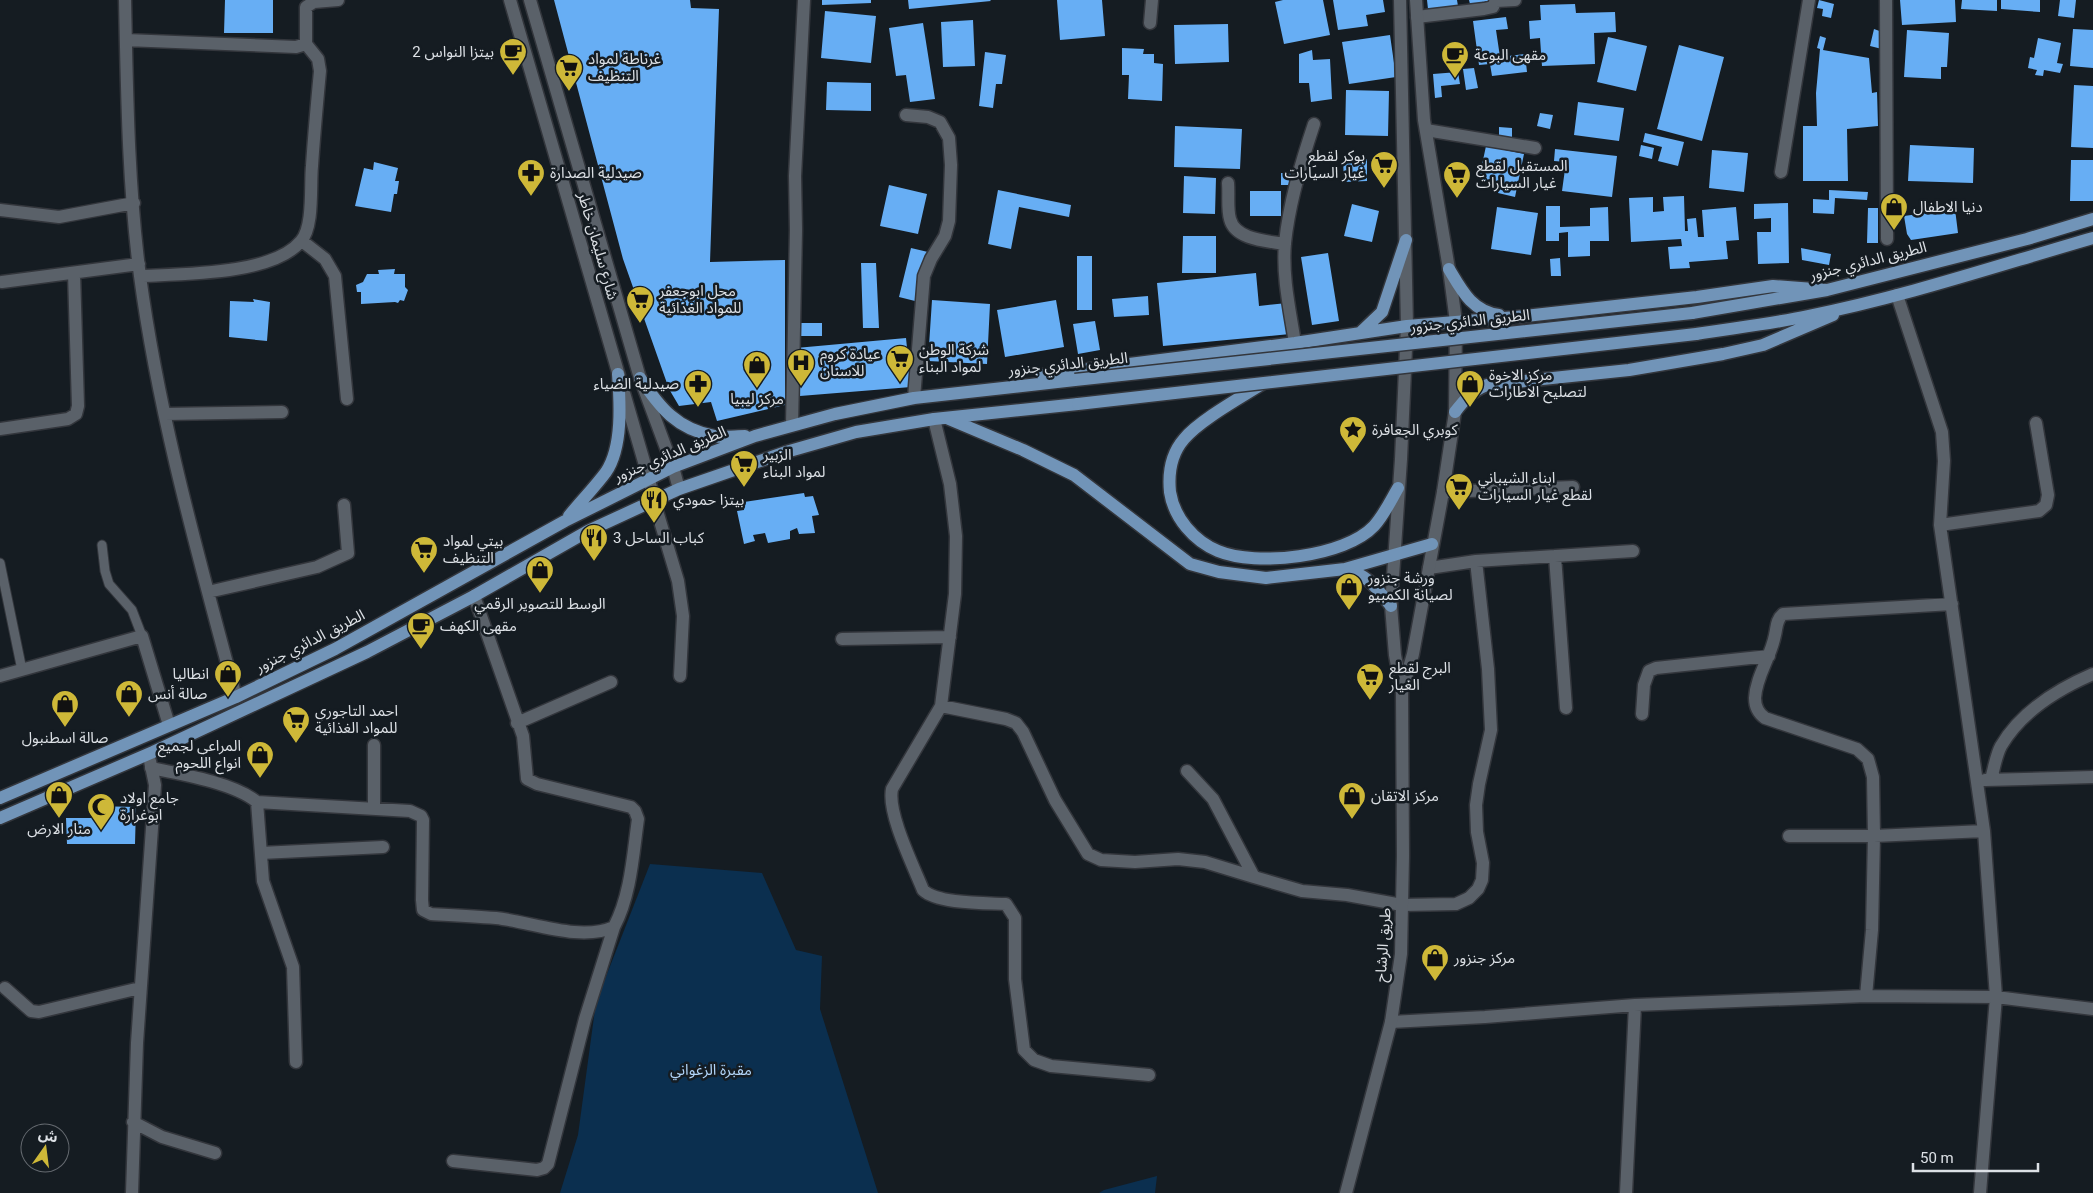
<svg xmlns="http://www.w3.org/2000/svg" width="2093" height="1193" font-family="Roboto,'Noto Sans Arabic',sans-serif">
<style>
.green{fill:#0b2f4f}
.building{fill:#67aef4}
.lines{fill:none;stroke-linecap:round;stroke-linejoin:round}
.lane-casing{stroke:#33363c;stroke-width:11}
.street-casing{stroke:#33363c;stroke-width:15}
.secondary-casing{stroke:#33363c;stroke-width:15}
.primary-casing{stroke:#33363c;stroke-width:15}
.lane{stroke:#5a6169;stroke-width:9}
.street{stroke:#5a6169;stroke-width:12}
.secondary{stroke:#5a6169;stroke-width:12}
.primary{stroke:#7194b8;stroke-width:12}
.primary-bridge-casing{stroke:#33363c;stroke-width:15;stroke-linecap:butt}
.primary-bridge{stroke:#7194b8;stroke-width:12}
.labels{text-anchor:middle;stroke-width:5;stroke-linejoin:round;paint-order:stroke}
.poi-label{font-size:15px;fill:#dce0e5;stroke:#151c22;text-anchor:start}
.street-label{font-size:15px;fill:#dce0e5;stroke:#151c22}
.park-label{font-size:15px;fill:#b2d5f9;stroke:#151c22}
</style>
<rect width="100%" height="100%" fill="#151c22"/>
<path class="green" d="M650 864 762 873 796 950 822 956 820 1009 878 1193H560L578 1135 596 1002Z
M1157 1176 1155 1193H1099L1104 1190Z"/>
<path class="building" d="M225 0H273V33H224Z
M554 0H690L691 8 719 9 710 262 785 260V405L717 421 711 402 679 406 669 389 623 259Z
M822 0H871V3L822 5Z
M908 0H990L991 1 909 9Z
M1057 0H1102L1105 36 1060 40Z
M1283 0H1323L1330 35 1284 44 1275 2Z
M1333 0H1383L1385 12 1366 15 1368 26 1338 30Z
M1427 0H1457L1458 6 1428 9Z
M1469 0H1492L1493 4 1471 8Z
M1819 0 1834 4 1831 18 1822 16 1823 9 1817 8Z
M1900 0H1955L1956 22 1902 25Z
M1962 0H1997V11L1961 9Z
M2001 0H2040V12L2001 9Z
M2060 0H2076L2074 18 2058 16Z
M1575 4 1576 13 1615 12 1616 32 1594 33 1595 64 1542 66 1540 38 1530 39 1529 21 1541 20 1540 5Z
M825 11 876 16 871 63 821 58Z
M1506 17 1508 29 1496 30 1500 57 1525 54 1527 72 1492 76 1490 64 1479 65 1473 21Z
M973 20 975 66 943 67 941 22Z
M923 23 935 99 910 102 906 75 896 76 889 28Z
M1228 24 1229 62 1175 64 1174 25Z
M1874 29 1885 33 1883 41 1879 40V43L1883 44 1882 49 1870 46Z
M2073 29 2093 30V68L2070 66Z
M1907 30 1949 33 1947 67H1941V79L1904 77Z
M1390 35 1396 77 1349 84 1342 42Z
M1820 36 1826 38 1823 50 1869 58 1872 93 1877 92 1878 126 1847 129 1848 181H1803V126H1817L1816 93 1820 49 1817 48Z
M1608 37 1647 46 1636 91 1597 82Z
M2038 38 2061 43 2057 63 2063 64 2060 73 2044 70 2043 76 2035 75 2037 70 2028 68 2030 57 2034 58Z
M1679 45 1724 57 1702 141 1657 129Z
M1122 48 1144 49 1143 54H1154V63L1163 64 1162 101 1128 99 1129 75H1122Z
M1312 50 1313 60 1330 59 1332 99 1311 102 1309 83H1299V54Z
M985 52 1006 55 1002 84H996L993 108 979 106Z
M1474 68 1478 88 1466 90 1463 69Z
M1458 72 1460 84 1441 86 1442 97 1435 98 1433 74Z
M827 82 871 83V111L826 110Z
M2074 85 2093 86V148L2071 147Z
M1346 90 1389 91 1388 136 1345 135Z
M1578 102 1624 108 1619 141 1574 135Z
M1540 113 1553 115 1550 129 1537 126Z
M1175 126 1242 129 1240 169 1174 167Z
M1499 127 1512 128V139H1499Z
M1645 133 1684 142 1678 166 1658 161 1662 147 1643 142Z
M1641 145 1654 148 1652 159 1639 156Z
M1910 145 1974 148 1973 183 1908 181Z
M1486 146 1524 154 1515 197 1498 193 1500 184 1479 179Z
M1555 149 1617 156 1612 197 1562 191 1566 162 1554 161Z
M1712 150 1748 153 1744 192 1709 188Z
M1343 159H1367V181L1344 182Z
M2071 160H2093V201H2070Z
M374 162 398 168 395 181H399L397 194H394L391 212 355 206 364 168 373 170Z
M1281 173 1294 174 1293 185H1281Z
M1184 176 1216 178 1215 214 1183 213Z
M889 185 927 194 918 234 880 226Z
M998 190 1071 205 1069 217 1019 207 1011 249 988 244Z
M1829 190 1868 192 1867 200 1835 198 1834 214 1813 213V199L1829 200Z
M1250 191H1281V216H1250Z
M1684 196 1685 231H1688L1687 219 1696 218 1698 237H1704L1702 210 1736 207 1739 240 1726 241 1728 259 1689 262 1690 268 1670 269 1668 247 1682 246 1681 239 1631 242 1629 198 1653 197V212L1664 211 1663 197Z
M1788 203 1789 263 1758 264 1757 232H1771V218L1754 219V204Z
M1352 204 1379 211 1372 242 1344 236Z
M1546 206H1560V227L1590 226V208L1608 207 1609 241H1590V256L1568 257V232L1559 233V241H1546Z
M1497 207 1538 213 1531 255 1491 249Z
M1868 208H1878V243H1867Z
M1955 209 1958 233 1911 240 1907 234 1904 216Z
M1183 236H1216V273H1182Z
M911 248 928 252 915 301 899 297Z
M1801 248 1831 254 1829 265 1802 260Z
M1328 253 1339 321 1312 325 1301 257Z
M1077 256H1092V310H1077Z
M1560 258 1561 276H1551L1550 259Z
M861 263H876L879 328H863Z
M395 269 394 274H405V287L408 290 404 301 400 300 398 303 395 302 361 304V292H357L356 285 363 282 367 274H379L378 270Z
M1256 273 1259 306 1287 303 1290 334 1163 346 1157 283Z
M1148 296 1149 315 1114 317 1112 299Z
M253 299 270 302 267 341 229 337 230 301 254 302Z
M932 300 990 304 987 364 928 361Z
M1056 300 1064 347 1005 357 997 310Z
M1095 321 1100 350 1078 354 1073 324Z
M800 323H822V336H800Z
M906 338 911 387 800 396 796 348Z
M804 493 805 497 813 496 819 515 812 516 815 533 799 534 797 528 790 531V539L768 543 765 533 753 535 755 541 744 544 737 511 744 510V502Z
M93 806 136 807 135 844H67L66 818H93Z"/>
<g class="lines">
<defs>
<path id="lane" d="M102 545 105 571 109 584 132 610 142 636
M0 563 22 670"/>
<path id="street" d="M125 0C127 92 128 185 140 276 159 418 199 558 236 697
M1886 0 1887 239
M1496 1 1515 0
M1417 17 1484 9 1493 7 1496 0
M1150 23 1152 0
M126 40 296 47 306 44
M906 115 928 117 940 122 949 138 951 165 949 221 945 236 931 259 924 276 914 398
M1426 130 1535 148
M1781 172 1809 0
M1228 183C1229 195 1227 209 1230 219 1235 240 1268 241 1285 244
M0 210 59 217 134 203
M302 241 325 259 335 276 347 399
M140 276C183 274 273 275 301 241 314 227 310 185 312 166 314 135 317 103 320 71L318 59 306 44V7L314 2 338 0
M2 282 139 264
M1897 295 1942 432 1944 461 1940 525 1984 831 1996 997 1980 1193
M1295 343C1290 311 1282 276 1285 243 1289 203 1301 163 1314 124
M165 414 282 412
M934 419 950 484 956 536 955 594 941 706 892 789C887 813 913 865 923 890 937 904 986 903 1006 904L1015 918V979L1024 1050 1034 1060 1051 1066 1149 1075
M792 425 796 230 795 176 804 0
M0 429 68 419 76 414 78 406 74 273
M1443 492 1573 487
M654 501 678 581 683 616 680 676
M1940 525 2039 511 2046 505 2048 495 2036 423
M1555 556 1566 708
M1429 568 1476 561 1633 551
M208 592 317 567 348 553 344 505
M842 639 950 637
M0 676 142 636 169 725
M941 706 1006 719 1016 723 1023 732 1055 800 1088 854 1101 860 1135 862 1178 859 1205 862 1254 877
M1642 714 1644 685 1649 671 1656 668 1769 656
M517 723 611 682
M151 768C181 774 234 783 257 802L410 811 421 816 423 820 422 900 423 910 431 914C452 915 474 916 496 918 532 922 580 942 614 927
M1187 771 1213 799 1254 877 1302 891 1347 895 1402 905 1456 904 1469 898 1478 889 1482 880 1483 863 1477 832 1476 805 1479 784 1491 730 1488 669 1476 561
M1991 779C1994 769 1996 755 2001 746 2021 712 2058 689 2093 674
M1985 780 2093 777
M257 802 263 881 293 967 296 1062
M374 809V745
M1789 836H1874L1984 831
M261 853 383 847
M5 988 31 1011 39 1012 140 988
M1866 996 1872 930 1874 836 1873 777 1868 759 1857 749 1765 718C1758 713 1755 707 1755 698 1756 676 1771 657 1775 635 1777 627 1776 620 1783 614L1952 604
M1391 1022 1485 1017 1635 1005 1866 996 1996 997 2093 1009
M133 1122 162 1137 215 1153
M453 1161 537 1170 544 1168 548 1164 585 1019 614 927C631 895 633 854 638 819L635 811 631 807 537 784 527 779 523 736 474 596
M132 1193 137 1043 155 785 150 761
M1626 1193 1635 1005"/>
<path id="secondary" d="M510 0 649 479 654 501
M530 0 640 378 673 467 679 489
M1403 689 1413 654 1443 492 1455 412 1456 322 1449 269 1424 120 1416 0
M1346 1193 1391 1022 1401 954 1403 856 1402 693 1395 655 1391 606 1401 459 1407 326 1400 0"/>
<path id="primary" d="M1449 269C1462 291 1472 311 1499 315
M1692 313 1827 290 2027 239 2093 219
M1361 332 1382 312 1406 240
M1696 334C1733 328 1771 324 1808 316 1904 297 1999 265 2093 238
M1043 375 1295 343 1407 326 1516 317 1697 297 1773 286 1827 290
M640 378C660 408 677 429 714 436 724 438 735 436 745 436
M1262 384C1240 398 1200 420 1184 439 1171 454 1168 472 1170 492 1174 518 1194 541 1218 551 1256 567 1345 557 1374 526 1384 515 1391 500 1398 488
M1455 412C1465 399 1472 391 1487 385L1629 370 1723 354 1763 345 1833 315
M949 419 1023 450 1074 475 1190 564 1219 572 1266 578 1345 569 1432 544
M569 516C581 501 595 487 606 472 623 447 620 402 618 374
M1345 569C1370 576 1376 588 1391 606
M0 798 236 697 335 649 565 521 673 467 755 436 835 414 914 398 1075 380
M0 818 153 752 367 652 474 596 588 531 679 489 786 452 856 432 934 419 1078 404"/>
</defs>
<use href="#lane" class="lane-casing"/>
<use href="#street" class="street-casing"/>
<use href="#secondary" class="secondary-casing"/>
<use href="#primary" class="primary-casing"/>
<use href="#lane" class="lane"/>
<use href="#street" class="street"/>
<use href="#secondary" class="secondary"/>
<use href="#primary" class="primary"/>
<defs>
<path id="primary-bridge" d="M1075 380 1692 313
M1078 404 1696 334"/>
</defs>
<use href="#primary-bridge" class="primary-bridge-casing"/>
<use href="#primary-bridge" class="primary-bridge"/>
</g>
<defs>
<symbol id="cafe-pin" viewBox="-11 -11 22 30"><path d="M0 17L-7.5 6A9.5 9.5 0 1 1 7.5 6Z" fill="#ceb838" stroke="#151c22"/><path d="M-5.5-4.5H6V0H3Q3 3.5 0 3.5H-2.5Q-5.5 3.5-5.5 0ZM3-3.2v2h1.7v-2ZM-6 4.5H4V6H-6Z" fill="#111"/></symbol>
<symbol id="supermarket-pin" viewBox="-11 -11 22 30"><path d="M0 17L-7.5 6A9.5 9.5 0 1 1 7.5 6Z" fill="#ceb838" stroke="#151c22"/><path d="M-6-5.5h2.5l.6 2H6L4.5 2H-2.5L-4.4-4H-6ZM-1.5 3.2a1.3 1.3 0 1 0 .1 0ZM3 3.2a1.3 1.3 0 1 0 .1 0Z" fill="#111"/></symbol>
<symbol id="pharmacy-pin" viewBox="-11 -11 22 30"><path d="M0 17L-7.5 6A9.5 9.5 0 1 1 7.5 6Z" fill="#ceb838" stroke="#151c22"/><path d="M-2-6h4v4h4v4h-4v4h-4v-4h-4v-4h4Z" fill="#111"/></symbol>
<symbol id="shop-pin" viewBox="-11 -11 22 30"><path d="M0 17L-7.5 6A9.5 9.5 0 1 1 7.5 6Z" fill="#ceb838" stroke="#151c22"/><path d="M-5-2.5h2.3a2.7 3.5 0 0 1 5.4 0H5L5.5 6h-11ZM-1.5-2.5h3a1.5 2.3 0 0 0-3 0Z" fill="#111"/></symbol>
<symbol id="hospital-pin" viewBox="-11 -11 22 30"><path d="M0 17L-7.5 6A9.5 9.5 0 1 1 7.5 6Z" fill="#ceb838" stroke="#151c22"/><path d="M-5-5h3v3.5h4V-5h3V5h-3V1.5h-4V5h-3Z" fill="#111"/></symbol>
<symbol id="sight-pin" viewBox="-11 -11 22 30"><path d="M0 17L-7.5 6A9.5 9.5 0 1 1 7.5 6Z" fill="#ceb838" stroke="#151c22"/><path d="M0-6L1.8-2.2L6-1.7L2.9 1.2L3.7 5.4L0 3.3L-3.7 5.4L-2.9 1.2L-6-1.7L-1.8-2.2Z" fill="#111"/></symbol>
<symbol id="restaurant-pin" viewBox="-11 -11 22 30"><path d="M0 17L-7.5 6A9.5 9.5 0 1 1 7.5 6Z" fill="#ceb838" stroke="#151c22"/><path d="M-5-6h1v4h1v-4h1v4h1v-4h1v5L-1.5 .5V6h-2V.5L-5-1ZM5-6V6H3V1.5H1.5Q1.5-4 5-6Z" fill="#111"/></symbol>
<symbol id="mosque-pin" viewBox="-11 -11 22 30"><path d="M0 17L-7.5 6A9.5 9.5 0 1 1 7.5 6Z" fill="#ceb838" stroke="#151c22"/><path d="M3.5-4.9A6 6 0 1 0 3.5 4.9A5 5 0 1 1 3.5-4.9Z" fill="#111"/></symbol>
</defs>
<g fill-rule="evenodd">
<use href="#cafe-pin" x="497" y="36" width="32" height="43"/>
<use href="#cafe-pin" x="1439" y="39" width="32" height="43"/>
<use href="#supermarket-pin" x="553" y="52" width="32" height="43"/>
<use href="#supermarket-pin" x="1368" y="149" width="32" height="43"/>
<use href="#pharmacy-pin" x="515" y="157" width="32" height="43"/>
<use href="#supermarket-pin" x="1441" y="159" width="32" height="43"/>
<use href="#shop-pin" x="1878" y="191" width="32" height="43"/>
<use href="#supermarket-pin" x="624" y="284" width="32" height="43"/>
<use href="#supermarket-pin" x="884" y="343" width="32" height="43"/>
<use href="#hospital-pin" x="785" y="347" width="32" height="43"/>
<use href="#shop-pin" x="741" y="349" width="32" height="43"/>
<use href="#pharmacy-pin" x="682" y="368" width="32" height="43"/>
<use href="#shop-pin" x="1454" y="368" width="32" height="43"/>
<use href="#sight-pin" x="1337" y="414" width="32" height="43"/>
<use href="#supermarket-pin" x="728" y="448" width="32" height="43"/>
<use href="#supermarket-pin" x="1443" y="471" width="32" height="43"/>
<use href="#restaurant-pin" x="638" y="484" width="32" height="43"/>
<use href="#restaurant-pin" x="578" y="522" width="32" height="43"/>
<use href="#supermarket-pin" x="408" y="534" width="32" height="43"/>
<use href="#shop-pin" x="524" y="554" width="32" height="43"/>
<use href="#shop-pin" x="1333" y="571" width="32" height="43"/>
<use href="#cafe-pin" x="405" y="610" width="32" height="43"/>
<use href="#shop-pin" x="212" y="658" width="32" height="43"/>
<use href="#supermarket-pin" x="1354" y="661" width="32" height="43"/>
<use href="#shop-pin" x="113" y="678" width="32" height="43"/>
<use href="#shop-pin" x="49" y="688" width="32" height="43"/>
<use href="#supermarket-pin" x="280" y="704" width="32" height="43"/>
<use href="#shop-pin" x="244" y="739" width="32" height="43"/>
<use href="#shop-pin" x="43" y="779" width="32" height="43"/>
<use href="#shop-pin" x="1336" y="780" width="32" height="43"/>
<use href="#mosque-pin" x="85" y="791" width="32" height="43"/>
<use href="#shop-pin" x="1419" y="942" width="32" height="43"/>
</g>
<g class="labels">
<g class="poi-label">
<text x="494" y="57" text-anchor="end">بيتزا النواس 2</text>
<text x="1474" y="60">مقهى البوعة</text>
<text x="588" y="64">غرناطة لمواد<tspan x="588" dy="17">التنظيف</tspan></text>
<text x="1365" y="161" text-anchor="end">بوكر لقطع<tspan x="1365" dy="17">غيار السيارات</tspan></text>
<text x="1476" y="171">المستقبل لقطع<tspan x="1476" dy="17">غيار السيارات</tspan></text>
<text x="550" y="178">صيدلية الصدارة</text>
<text x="1913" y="212">دنيا الاطفال</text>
<text x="659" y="296">محل ابوجعفر<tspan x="659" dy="17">للمواد الغذائية</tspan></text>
<text x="919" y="355">شركة الوطن<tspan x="919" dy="17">لمواد البناء</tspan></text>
<text x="820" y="359">عيادة كروم<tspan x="820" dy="17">للاسنان</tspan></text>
<text x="1489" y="380">مركز الاخوة<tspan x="1489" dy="17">لتصليح الاطارات</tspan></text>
<text x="679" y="389" text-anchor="end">صيدلية الضياء</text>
<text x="757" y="404" text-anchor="middle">مركز ليبيا</text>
<text x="1372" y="435">كوبري الجعافرة</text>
<text x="763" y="460">الزبير<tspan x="763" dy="17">لمواد البناء</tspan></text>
<text x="1478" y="483">ابناء الشيباني<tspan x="1478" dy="17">لقطع غيار السيارات</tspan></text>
<text x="673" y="505">بيتزا حمودي</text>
<text x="613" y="543">كباب الساحل 3</text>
<text x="443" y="546">بيتي لمواد<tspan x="443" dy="17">التنظيف</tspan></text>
<text x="1368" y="583">ورشة جنزور<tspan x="1368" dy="17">لصيانة الكمبيو</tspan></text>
<text x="540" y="609" text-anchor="middle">الوسط للتصوير الرقمي</text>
<text x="440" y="631">مقهى الكهف</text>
<text x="1389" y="673">البرج لقطع<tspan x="1389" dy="17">الغيار</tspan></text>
<text x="209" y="679" text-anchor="end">انطاليا</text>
<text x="148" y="699">صالة أنس</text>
<text x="315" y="716">احمد التاجوري<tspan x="315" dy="17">للمواد الغذائية</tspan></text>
<text x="65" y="743" text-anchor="middle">صالة اسطنبول</text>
<text x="241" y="751" text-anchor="end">المراعي لجميع<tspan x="241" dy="17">انواع اللحوم</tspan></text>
<text x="1371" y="801">مركز الاتقان</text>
<text x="120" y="803">جامع اولاد<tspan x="120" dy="17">ابوغرارة</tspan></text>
<text x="59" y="834" text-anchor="middle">منار الارض</text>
<text x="1454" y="963">مركز جنزور</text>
</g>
<g class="street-label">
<text transform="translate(598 246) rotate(74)" y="5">شارع سليمان خاطر</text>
<text transform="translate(1868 261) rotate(-14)" y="5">الطريق الدائري جنزور</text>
<text transform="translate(1470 321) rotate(-6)" y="5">الطريق الدائري جنزور</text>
<text transform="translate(1068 364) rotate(-6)" y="5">الطريق الدائري جنزور</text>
<text transform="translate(670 454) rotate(-23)" y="5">الطريق الدائري جنزور</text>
<text transform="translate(310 641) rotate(-27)" y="5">الطريق الدائري جنزور</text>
<text transform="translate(1383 945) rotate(-86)" y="5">طريق الرشاح</text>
</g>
<g class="park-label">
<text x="711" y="1075">مقبرة الزغواني</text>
</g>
</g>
<g transform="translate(45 1148) rotate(14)"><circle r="24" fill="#151c22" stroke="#656a70"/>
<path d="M0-4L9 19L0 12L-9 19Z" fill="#ceb838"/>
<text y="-8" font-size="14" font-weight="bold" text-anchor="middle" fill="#dce0e5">ش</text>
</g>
<path d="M1913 1163v8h125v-8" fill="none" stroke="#dce0e5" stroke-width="2.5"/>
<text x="1920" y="1163" font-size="15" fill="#dce0e5" stroke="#151c22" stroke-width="4" paint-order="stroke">50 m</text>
</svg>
